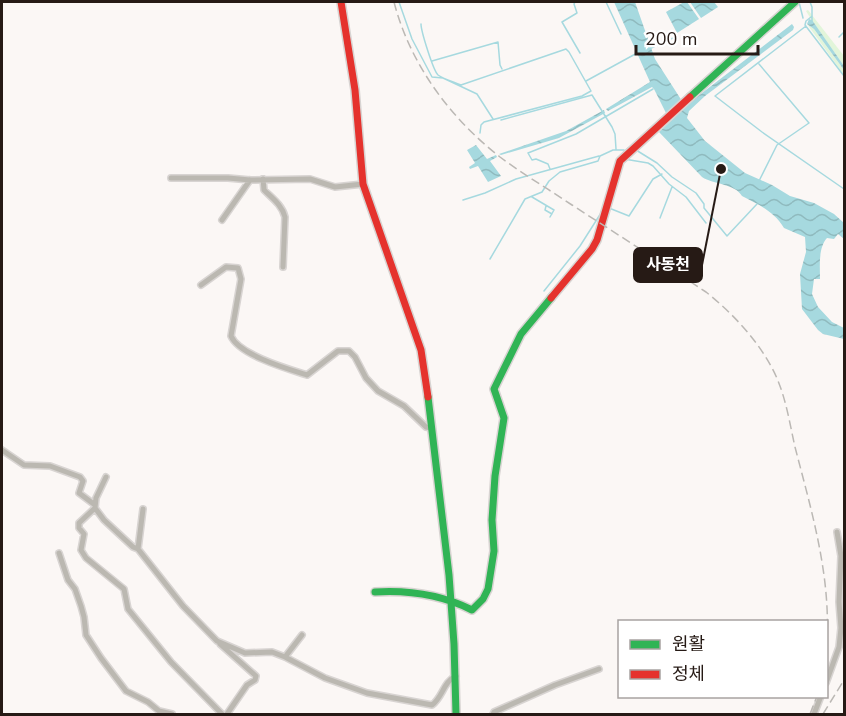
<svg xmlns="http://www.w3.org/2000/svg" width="846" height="716" font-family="'Nunito Sans','Noto Sans KR',sans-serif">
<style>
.grass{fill:#e2f5da}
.water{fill:url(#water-waves)}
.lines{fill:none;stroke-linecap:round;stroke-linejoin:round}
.stream{stroke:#a6d9df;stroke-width:1.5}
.street-casing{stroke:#d8d4d2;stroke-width:8}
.fast-casing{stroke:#d8d4d2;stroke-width:10}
.jam-casing{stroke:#d8d4d2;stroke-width:10}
.street{stroke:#bbb8b1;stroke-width:5}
.fast{stroke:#30b455;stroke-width:7}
.jam{stroke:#e5322d;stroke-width:7}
.rail{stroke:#bbb8b4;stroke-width:1.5;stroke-dasharray:9 4.5;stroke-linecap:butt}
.leader{fill:none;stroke:#261a15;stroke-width:2}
.callout-dot{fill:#261a15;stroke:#fff;stroke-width:2}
.callout{fill:#261a15;stroke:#261a15;stroke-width:2}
.callout-label{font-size:16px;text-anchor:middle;font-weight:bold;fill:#fff}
</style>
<defs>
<pattern id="water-waves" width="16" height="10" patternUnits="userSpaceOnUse" patternTransform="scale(1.5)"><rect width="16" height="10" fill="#a6d9df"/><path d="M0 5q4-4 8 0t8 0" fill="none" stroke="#8fbabe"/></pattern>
</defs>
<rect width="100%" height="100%" fill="#fbf7f5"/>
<path class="grass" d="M808 10 844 56V66L811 19 806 11Z
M807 24 814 29 844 70V75Z"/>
<path class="water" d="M614 2H635L655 59 682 101 681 109 792 24 794 27 793 30 705 96 689 111 687 118 705 141 745 173 772 185 790 196 814 203 834 214 844 223 843 228 844 239 838 234 834 239 827 238C818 248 820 266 820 279H814L812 294 818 307 832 322 844 328V339L823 334 818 330 802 309 800 274 806 252 805 237 784 228C774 211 759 205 742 196 734 183 714 185 702 177L659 132 675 117 673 114 666 113 654 89 652 87 608 111 606 109 650 82Z
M684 2H687L699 19 677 33 666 12Z
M690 2H714L718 7 701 18Z
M809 19 812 20 844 66V70L814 29 807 24Z
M604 110 605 113 559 138 501 155 499 154 566 131Z
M476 145 487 159 496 155 497 157 490 161 501 176 488 182 478 166 470 169 469 167 475 163 467 150Z"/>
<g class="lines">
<path class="stream" d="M399 2 412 39 432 77 443 78 477 94 493 119
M575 2 574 4 577 13 562 22 580 53
M606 2 621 34
M799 2 803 18
M810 2 812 7V21
M811 17 806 21 805 25 844 76
M421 24C421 31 433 70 438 75 444 79 454 82 461 85L566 49 569 52 591 91 582 96 484 122 481 125 480 133
M806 26 715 96 762 132 844 189
M839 37 844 32
M649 49 673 38
M432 61 498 42 500 65 502 69
M759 64 809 123 777 145 759 181
M586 81 639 52
M501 120 592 95 612 127 615 134 616 149
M636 150 657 163 672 177 696 193 704 204V208L727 236 757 204
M619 157 628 148
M624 159 648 163 653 166 669 184 686 197 706 223
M550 169 548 164 536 159 532 160 528 153 576 134 653 89
M532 197 554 210 550 217
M463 200 485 193 516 179 599 156
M546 206 545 210 552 214
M609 208 629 216 653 179 662 174
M660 218 672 187
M490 259 525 199 542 192 549 181 560 172 598 161 600 156 613 150H624
M544 291 580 246 601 213"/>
<defs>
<path id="street" d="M171 178H228L250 180 310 179 335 187 363 184
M263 179 264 190C272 198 282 205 285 217L283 267
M222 220 250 180
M201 285 226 267 238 268 241 279 231 336C239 355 288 369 307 375L338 351H349L355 357 366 378 378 391 404 406 426 427 431 428
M2 450 24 465 50 466 80 477 83 481 79 493 95 505
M106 477 96 498 95 508 104 520 133 547 138 549 183 606 217 641 245 653 272 652 285 657 325 678 367 693 432 705C443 697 443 682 456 676
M95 508 79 523V528L84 534 81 550 86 558 124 589 128 609 171 662 222 714
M138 549 143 509
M59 553 68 580 75 589 81 606 84 617 86 635 101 658 126 691 148 702 159 711 172 714
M220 644 256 676 255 680 247 685 227 714
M285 657 302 635
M826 683 839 647 841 628 839 602 841 556 837 532
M493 714 494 712 555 685 599 669
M814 714 821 696"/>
<path id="fast" d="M690 97 795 2
M428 397 449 575 454 644 456 714
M375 592C408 590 442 595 472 610L483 599 488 589 494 551 492 520 495 476 504 418 494 389 521 334 551 298"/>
<path id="jam" d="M341 2 355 90 363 184 421 350 428 397
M551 298 592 249 597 240 620 161 690 97"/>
</defs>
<use href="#street" class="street-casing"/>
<use href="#fast" class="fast-casing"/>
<use href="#jam" class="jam-casing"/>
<use href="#street" class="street"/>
<use href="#fast" class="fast"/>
<use href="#jam" class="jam"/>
<path class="rail" d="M394 2C410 64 450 118 500 157 523 174 548 189 572 205 617 234 662 263 706 292 732 313 756 338 772 368 785 392 789 420 795 447 812 513 833 582 826 651
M810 714 817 696
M823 714 844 680"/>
</g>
<path class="leader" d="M721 169L702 265"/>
<circle class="callout-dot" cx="721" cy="169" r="6"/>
<rect class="callout" x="634" y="248" width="68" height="34" rx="6"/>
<g class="callout-label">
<text x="668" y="270">사동천</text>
</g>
<rect width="846" height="716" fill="none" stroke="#261a15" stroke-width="6"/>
<rect x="618" y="620" width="210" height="78" fill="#ffffff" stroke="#a8a3a1" stroke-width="1.5"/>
<rect x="630" y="640" width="30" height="9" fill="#30b455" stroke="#a8a3a1" stroke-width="1.5"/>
<text x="672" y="650" font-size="18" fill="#261a15">원활</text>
<rect x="630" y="670" width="30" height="9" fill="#e5322d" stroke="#a8a3a1" stroke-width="1.5"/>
<text x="672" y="680" font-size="18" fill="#261a15">정체</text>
<path d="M636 45v9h122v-9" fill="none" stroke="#261a15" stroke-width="3"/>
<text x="645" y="45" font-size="18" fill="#261a15" stroke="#ffffff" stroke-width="4.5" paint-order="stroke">200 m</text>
</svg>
